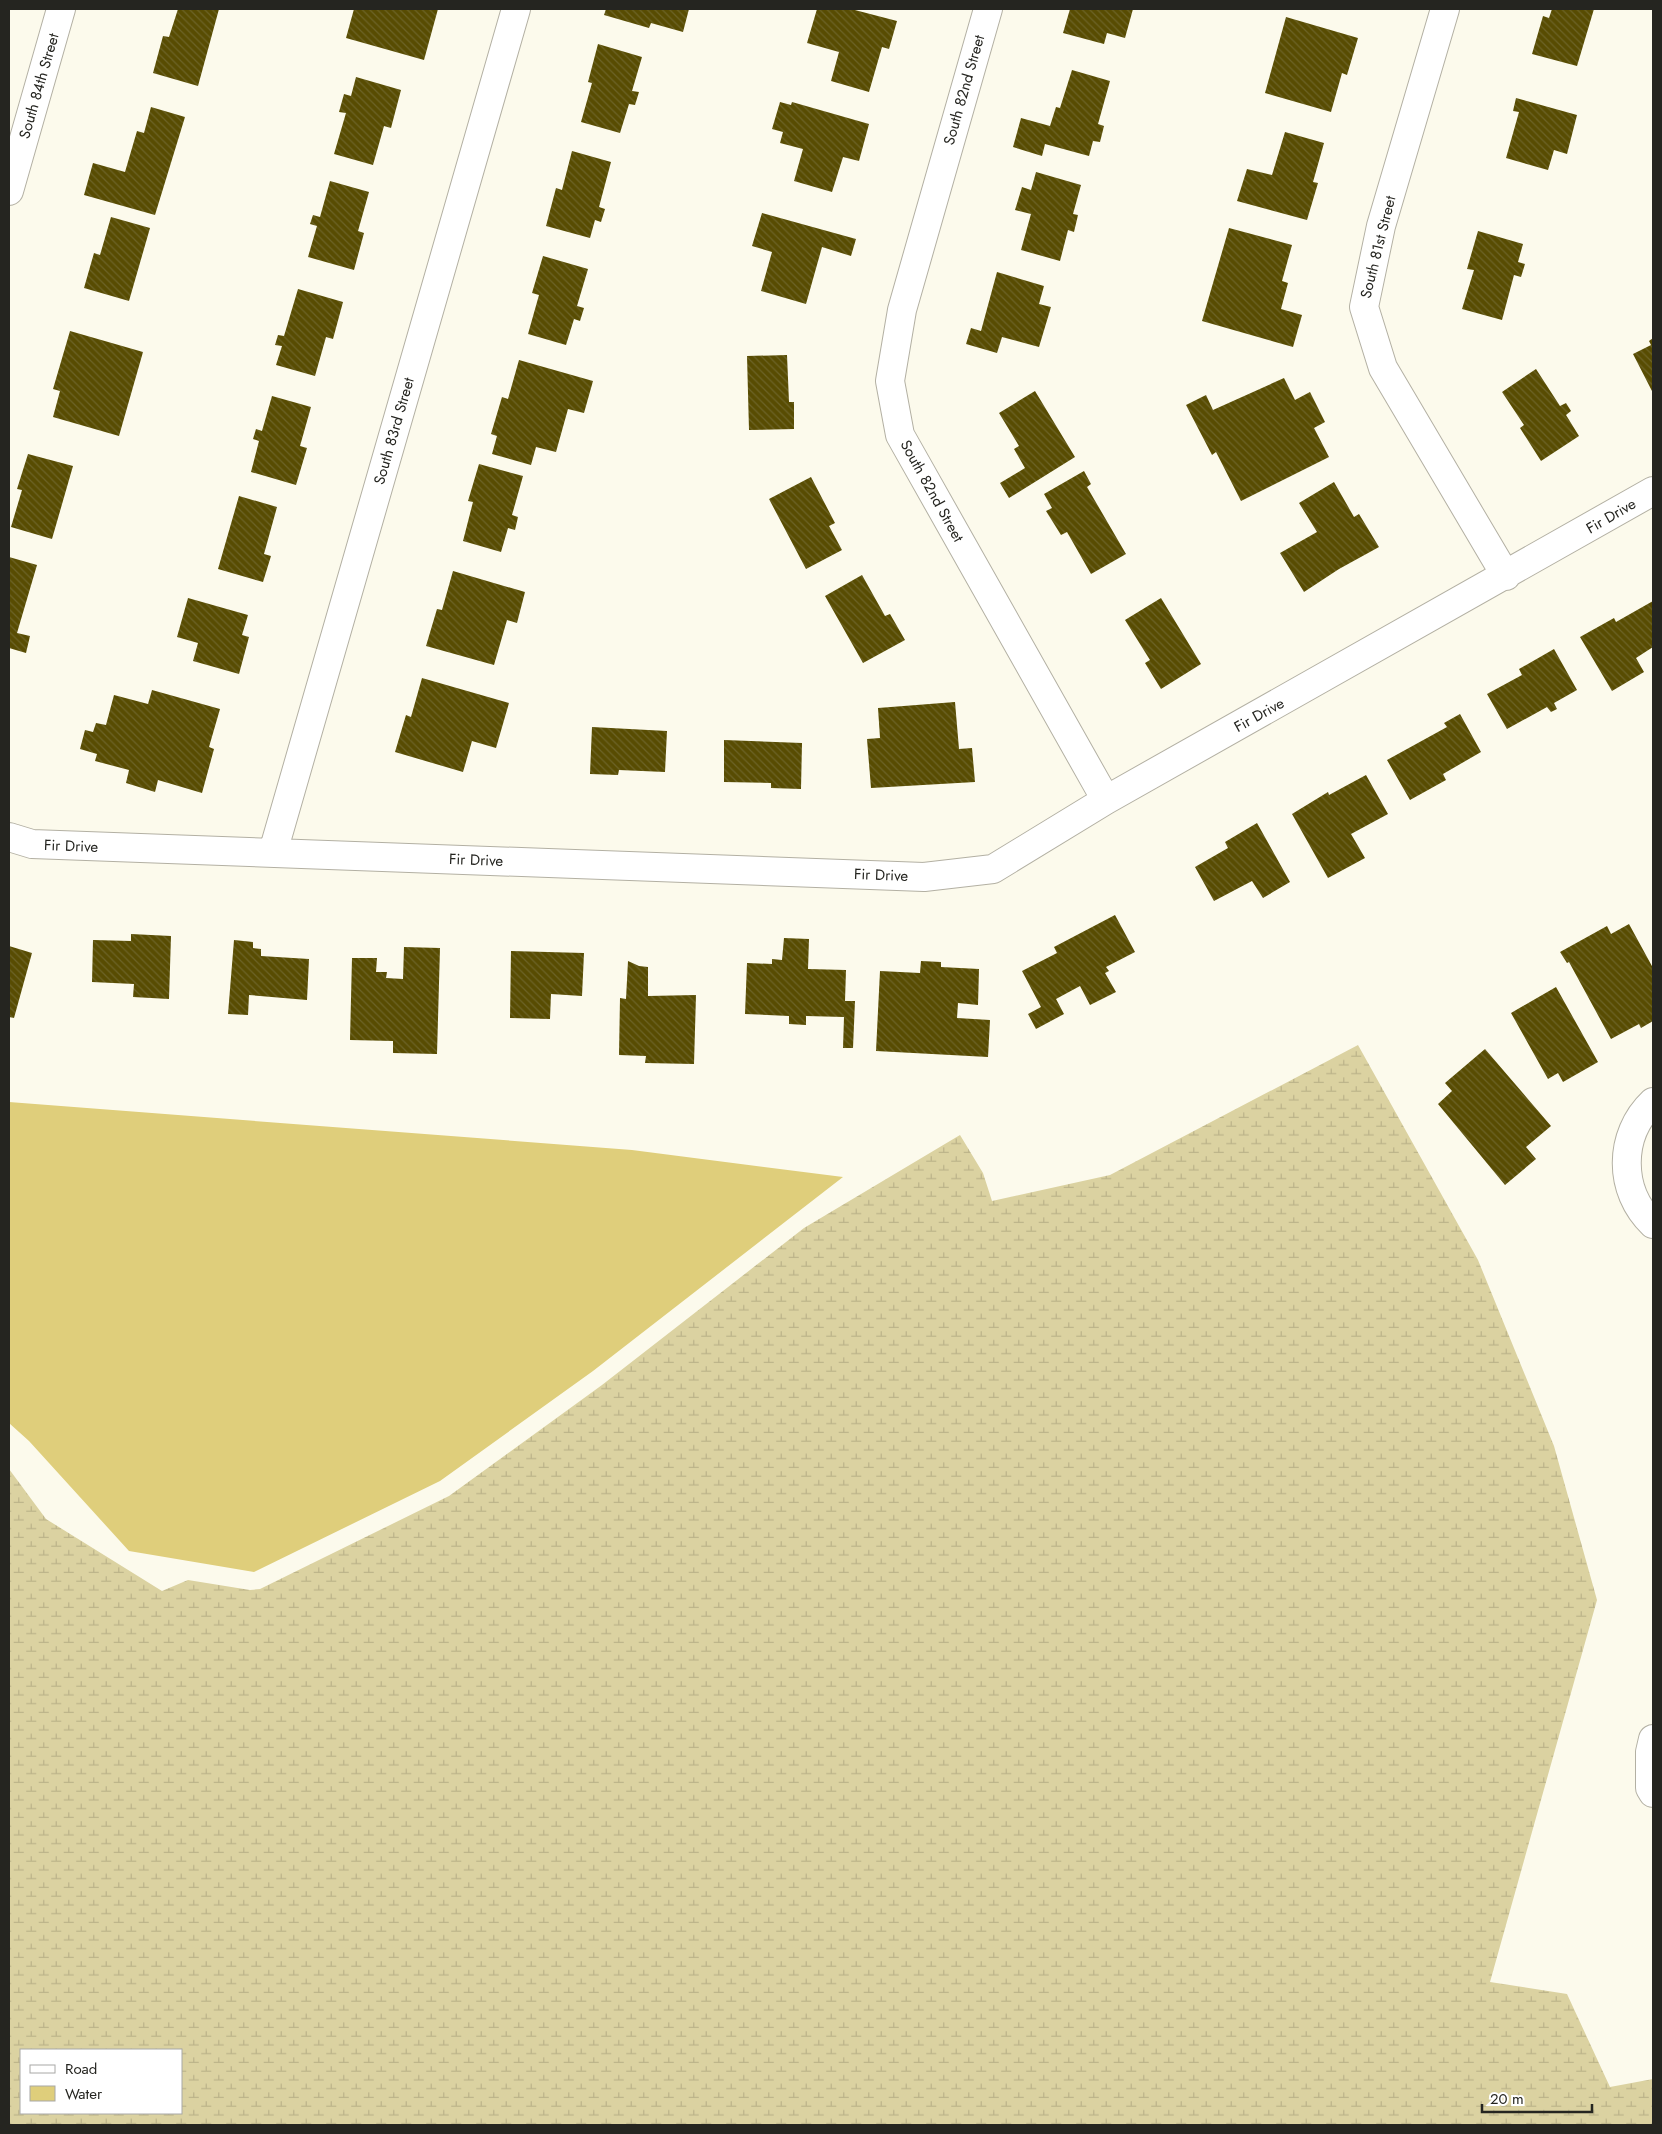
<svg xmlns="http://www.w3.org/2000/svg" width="1662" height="2134" font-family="Jost,sans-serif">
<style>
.wetland{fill:url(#wetland-marsh);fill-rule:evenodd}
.water{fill:#dfce7b}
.building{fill:url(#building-back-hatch)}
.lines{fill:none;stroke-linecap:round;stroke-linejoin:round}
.minor-casing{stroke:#b3b0a3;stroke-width:30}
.minor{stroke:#fff;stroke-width:28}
.labels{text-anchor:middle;stroke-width:5;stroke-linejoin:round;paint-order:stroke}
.street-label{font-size:15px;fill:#252520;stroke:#fff}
</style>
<defs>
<pattern id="wetland-marsh" width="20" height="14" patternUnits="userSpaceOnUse" patternTransform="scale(1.25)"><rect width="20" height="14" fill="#dbd2a1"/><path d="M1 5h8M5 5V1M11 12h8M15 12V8" fill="none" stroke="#bcb48a"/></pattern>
<pattern id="building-back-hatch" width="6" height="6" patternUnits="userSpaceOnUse" patternTransform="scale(1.25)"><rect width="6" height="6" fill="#584c02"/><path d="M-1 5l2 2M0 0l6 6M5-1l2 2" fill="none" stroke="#6c6327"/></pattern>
</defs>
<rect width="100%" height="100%" fill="#fcfaec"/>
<path class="wetland" d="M1358 1045 1478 1260 1554 1446 1597 1600 1490 1982 1567 1994 1610 2087 1653 2079V2125H9V1469L46 1519 162 1591 188 1580 250 1590 260 1589 449 1496 602 1385 804 1228 960 1135 983 1173 992 1201 1110 1175ZM21 2050H181V2113H21Z"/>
<path class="water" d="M9 1102 632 1150 843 1177 593 1371 440 1481 254 1572 129 1551 29 1441 9 1423Z"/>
<path class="building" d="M178 9H219L198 86 153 73 163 36 169 37Z
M354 9H438L424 60 346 38Z
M606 9H689L683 32 651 23 649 28 604 15Z
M817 9H851L897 21 889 49 882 47 869 92 831 81 839 52 807 43Z
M1070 9H1133L1125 38 1107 33 1104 44 1063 33Z
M1552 9H1594L1577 66 1532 54 1543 16 1549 18Z
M1286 17 1358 38 1347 75 1342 73 1331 112 1265 93Z
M598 44 642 57 632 91 639 92 635 105 629 104 620 133 581 122 592 83 588 82Z
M1072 70 1110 81 1098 124 1104 126 1100 142 1093 141 1089 156 1045 144 1042 156 1013 147 1021 118 1050 126 1056 107 1060 108Z
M356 77 401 90 391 128 384 126 373 165 334 154 346 113 339 112 344 94 351 96Z
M1516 98 1577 115 1567 154 1554 150 1548 170 1506 158 1519 112 1513 111Z
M780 102 791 105 792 102 869 124 859 161 843 157 832 192 794 181 803 149 780 143 783 132 772 129Z
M151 107 185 117 155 215 84 195 93 163 125 172 137 131 144 133Z
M1285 132 1324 143 1313 182 1318 183 1307 220 1237 201 1247 169 1272 175Z
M572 151 611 162 599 207 605 209 601 222 595 220 590 238 546 226 556 188 562 190Z
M1036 172 1081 185 1073 214 1078 215 1074 232 1068 230 1060 261 1021 250 1031 214 1015 210 1022 187 1031 190Z
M330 181 369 192 358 231 364 233 354 270 308 257 317 226 310 224 313 215 320 217Z
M762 213 856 239 851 256 822 247 806 304 761 291 772 252 752 246Z
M111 217 150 228 129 301 84 288 94 253 100 255Z
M1229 228 1292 245 1282 281 1288 283 1281 309 1302 315 1293 347 1202 321Z
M1478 231 1523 244 1518 262 1525 264 1521 277 1514 275 1502 320 1462 309 1474 270 1467 269Z
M543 256 588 269 577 306 584 308 580 321 574 319 566 345 528 334 539 295 532 293Z
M997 272 1044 286 1039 304 1051 307 1039 347 1002 337 997 353 966 344 971 328 981 331Z
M298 289 343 302 333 339 326 337 315 376 276 365 282 346 275 345 278 335 284 336Z
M70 331 143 352 119 436 53 417 60 391 53 389Z
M1653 338V393L1633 354 1651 345 1649 341Z
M787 355 789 402H794V429L749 430 747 356Z
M519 360 593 381 584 413 568 409 556 452 536 447 531 465 492 454 497 436 491 434 502 397 508 399Z
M1536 369 1560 406 1566 403 1571 411 1566 415 1579 436 1541 461 1520 428 1524 425 1502 392Z
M1284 378 1295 400 1310 392 1325 422 1314 428 1329 457 1241 501 1216 452 1212 455 1186 405 1206 395 1213 410Z
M1035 391 1075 457 1009 498 1000 483 1025 468 1014 449 1019 446 999 413Z
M272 396 311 407 300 446 307 448 296 485 251 472 259 441 253 439 256 429 262 431Z
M28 454 73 466 52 539 11 527 22 490 17 489Z
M479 464 523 476 512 515 518 517 515 530 508 528 501 552 463 541 473 502 468 501Z
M1084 471 1091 484 1087 487 1126 554 1091 574 1067 532 1061 535 1046 511 1052 508 1044 494Z
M811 477 835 523 829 526 842 550 806 569 769 499Z
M1334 482 1354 517 1359 514 1379 547 1339 569 1304 592 1280 553 1317 532 1299 503Z
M239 496 277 507 264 554 271 556 263 582 218 569Z
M9 557 37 565 17 633 30 636 26 653 9 648Z
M453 571 525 592 517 623 507 620 494 665 426 646 437 609 442 610Z
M862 575 885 616 890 614 905 640 863 663 825 596Z
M188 598 248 615 242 635 249 637 239 674 193 661 198 643 177 637Z
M1161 598 1201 664 1161 689 1145 663 1150 660 1125 620Z
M1653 601V647L1636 658 1644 672 1612 691 1580 637 1614 618 1616 622Z
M1554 649 1577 690 1554 703 1557 709 1551 712 1547 707 1507 729 1487 694 1522 675 1519 669Z
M422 678 509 703 496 748 472 741 463 772 395 752 406 715 411 717Z
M152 690 220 709 209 747 214 749 202 793 158 780 155 792 126 783 129 770 95 761 97 754 80 749 85 730 93 732 96 723 106 725 114 695 148 704Z
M955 702 959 749 972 748 975 782 871 788 867 739 880 738 878 708Z
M1460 714 1481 752 1443 774 1446 780 1410 800 1387 760 1447 727 1444 723Z
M592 727 667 731 665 772 619 770 618 775 590 774Z
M724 740 802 743 801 789 771 788V783L724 782Z
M1366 775 1388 814 1351 834 1365 858 1328 878 1292 814 1328 792 1329 795Z
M1257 823 1290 882 1263 898 1252 881 1214 901 1195 867 1228 848 1225 842Z
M1115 915 1135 952 1106 967 1109 971 1105 973 1116 992 1090 1005 1080 986 1056 999 1064 1014 1036 1029 1028 1014 1041 1007 1022 971 1057 953 1054 947Z
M1629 924 1653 968V1021L1641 1028 1639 1024 1611 1039 1569 962 1567 963 1560 952 1607 926 1611 934Z
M131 934 171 936 169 999 133 997 134 984 92 982 93 940 131 941Z
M784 938 809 939 808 969 846 970 845 1001H855L853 1048H843L844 1017 806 1016V1025L789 1024V1016L745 1014 747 963 772 964V959L782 960Z
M234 940 253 942V948L261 949V956L309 959 307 1000 249 995 248 1015 228 1014Z
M9 946 32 953 14 1018 9 1017Z
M404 947 440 948 437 1054 393 1053V1041L350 1040 352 958H377L376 972H387L386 978 403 979Z
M511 951 584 953 582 996 551 994 550 1019 510 1018Z
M628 961 639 966 648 967V996L696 995 694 1064 645 1063 646 1056 619 1055 620 998 626 999Z
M921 961 941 962V967L979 969 978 1005 958 1003 957 1018 990 1020 988 1057 876 1051 880 971 920 973Z
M1556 987 1598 1062 1563 1082 1558 1073 1548 1079 1511 1013Z
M1485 1049 1551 1126 1526 1147 1536 1159 1505 1185 1438 1104 1452 1091 1445 1083Z"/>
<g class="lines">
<defs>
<path id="minor" d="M988 9 902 310 890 381 900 435 1106 800
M1445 9 1381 226 1364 307 1383 368 1506 576
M9 191 61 9
M9 837 32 844 924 877 993 869 1106 800 1653 491
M273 852 516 9
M1653 1102C1618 1135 1618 1191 1653 1224
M1653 1739 1650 1752V1788L1653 1793"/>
</defs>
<use href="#minor" class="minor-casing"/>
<use href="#minor" class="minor"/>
</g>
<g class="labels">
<g class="street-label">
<text transform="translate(39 86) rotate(-74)" y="5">South 84th Street</text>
<text transform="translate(964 90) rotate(-74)" y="5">South 82nd Street</text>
<text transform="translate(1378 247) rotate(-76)" y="5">South 81st Street</text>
<text transform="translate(394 431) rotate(-74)" y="5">South 83rd Street</text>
<text transform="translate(932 491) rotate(61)" y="5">South 82nd Street</text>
<text transform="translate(1611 516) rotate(-30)" y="5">Fir Drive</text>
<text transform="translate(1259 715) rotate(-29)" y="5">Fir Drive</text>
<text transform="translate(71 846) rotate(2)" y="5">Fir Drive</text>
<text transform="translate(476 860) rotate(2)" y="5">Fir Drive</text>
<text transform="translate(881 875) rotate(2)" y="5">Fir Drive</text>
</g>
</g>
<rect width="1662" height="2134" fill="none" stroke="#252520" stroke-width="20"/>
<rect x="20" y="2049" width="162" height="65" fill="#ffffff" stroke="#a8a8a6"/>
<rect x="30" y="2065" width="25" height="8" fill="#ffffff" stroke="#a8a8a6"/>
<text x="65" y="2074" font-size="15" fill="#252520">Road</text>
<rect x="30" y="2086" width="25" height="15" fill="#dfce7b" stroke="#a8a8a6"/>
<text x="65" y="2099" font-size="15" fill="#252520">Water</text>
<path d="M1482 2104v8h110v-8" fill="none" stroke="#252520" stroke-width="2.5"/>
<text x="1490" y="2104" font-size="15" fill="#252520" stroke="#ffffff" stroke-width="4" paint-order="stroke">20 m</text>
</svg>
